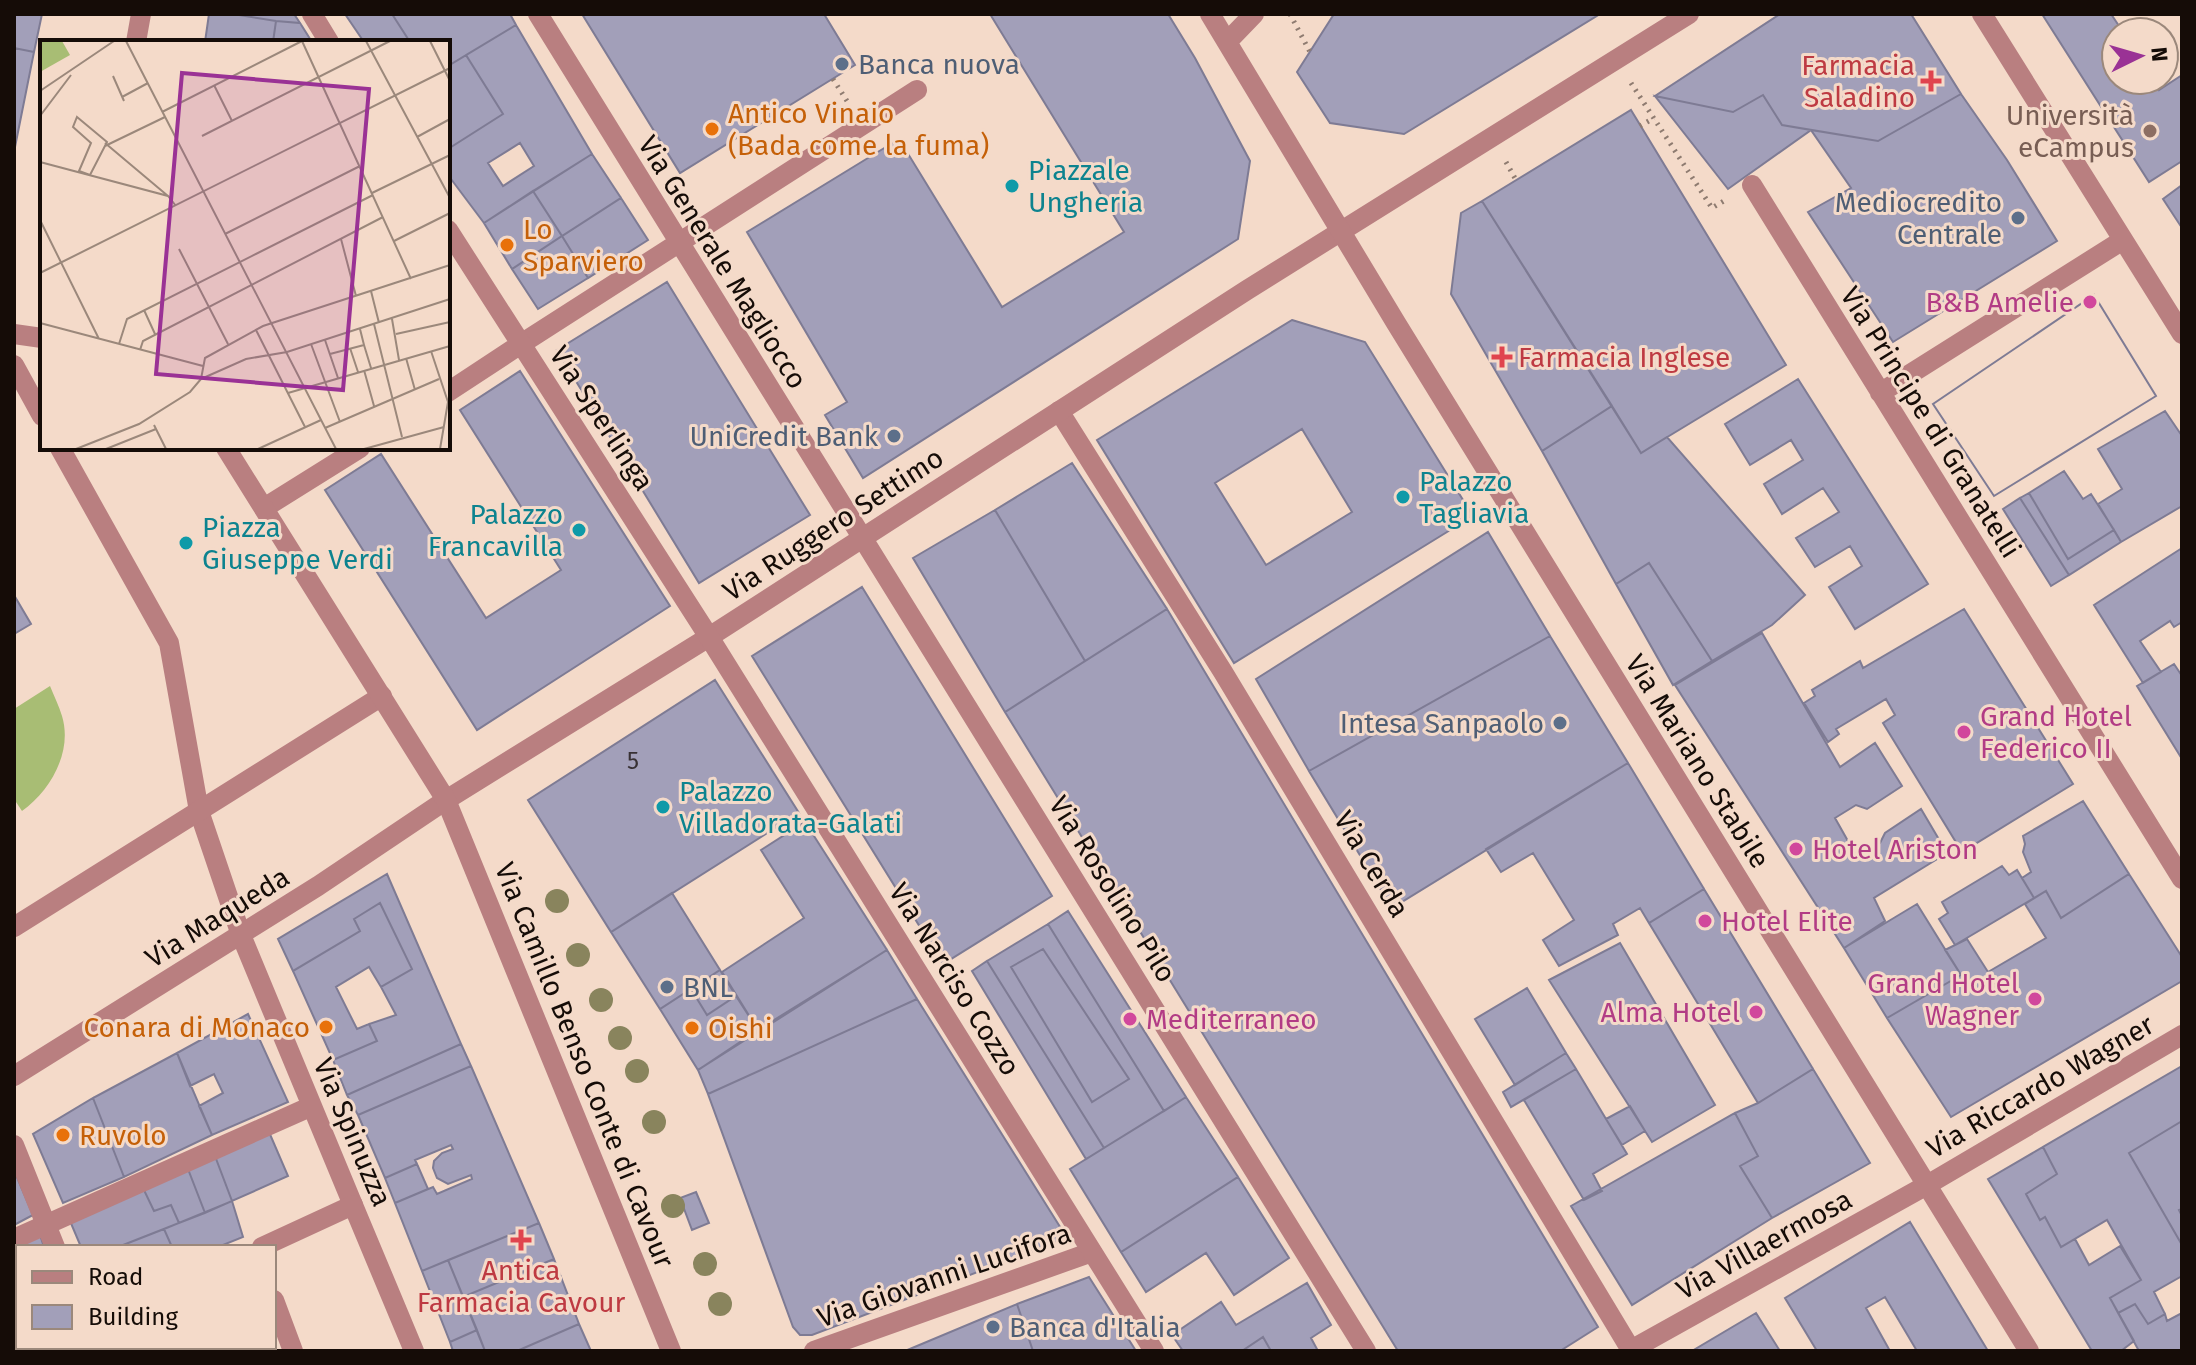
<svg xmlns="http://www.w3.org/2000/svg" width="2196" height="1365" font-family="'Fira Sans',sans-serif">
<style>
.green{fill:#a8bd74}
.building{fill:#a29fb9;stroke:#7e7b94;stroke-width:2;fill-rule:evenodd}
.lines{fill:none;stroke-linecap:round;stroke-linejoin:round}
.path{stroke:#8e7b70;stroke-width:5;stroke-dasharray:2 6;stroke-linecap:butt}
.service{stroke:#b97f80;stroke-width:20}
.pedestrian{stroke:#b97f80;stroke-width:20}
.minor{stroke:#b97f80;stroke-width:20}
.tertiary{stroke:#b97f80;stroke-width:20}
.tree{fill:#89845d}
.service-dot{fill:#5c6f8a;stroke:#f4dac9;stroke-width:3}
.health-dot{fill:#e0444e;stroke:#f4dac9;stroke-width:3}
.food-dot{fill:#e8710a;stroke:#f4dac9;stroke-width:3}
.education-dot{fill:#8d6e63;stroke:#f4dac9;stroke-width:3}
.culture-dot{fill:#0f9aa8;stroke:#f4dac9;stroke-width:3}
.hotel-dot{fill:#d1479c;stroke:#f4dac9;stroke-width:3}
.labels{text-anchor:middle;stroke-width:6;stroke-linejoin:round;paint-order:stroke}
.number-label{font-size:24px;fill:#383134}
.service-label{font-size:28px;fill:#4e5e75;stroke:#f4dac9;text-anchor:start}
.health-label{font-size:28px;fill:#be3a42;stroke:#f4dac9;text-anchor:end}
.food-label{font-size:28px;fill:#c56008;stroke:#f4dac9;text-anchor:start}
.education-label{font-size:28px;fill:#785e54;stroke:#f4dac9;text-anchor:end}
.culture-label{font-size:28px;fill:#0d838f;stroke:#f4dac9;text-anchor:start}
.street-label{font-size:28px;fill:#150c07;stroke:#f4dac9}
.hotel-label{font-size:28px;fill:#b23c85;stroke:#f4dac9;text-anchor:start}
.inset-road{fill:none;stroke:#9b887b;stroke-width:2}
.view{fill:#9a3295;fill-opacity:0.15;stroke:#9a3295;stroke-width:4}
.inset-edge{fill:none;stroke:#150c07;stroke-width:4}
</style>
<rect width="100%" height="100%" fill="#f4dac9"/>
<path class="green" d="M50 686C54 696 59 706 62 716 73 752 50 791 22 811L14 799V709Z"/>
<path class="building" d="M14 14H42L34 52 14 48Z
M209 14H233L276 21 273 42H205Z
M233 14H294L300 23 276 21Z
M345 14H392L410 42H364Z
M392 14H510L516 25 448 66V42H410Z
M582 14H824L855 65 680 173Z
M990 14H1168L1195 58 1250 161 1238 239 863 478 825 415 847 402 747 232 899 139 1002 307 1124 232Z
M1334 14H1600L1404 134 1330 123 1297 72Z
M1780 14H1911L1961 94 1878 141 1782 125 1763 95 1733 112 1655 96Z
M2042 14H2111L2123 32H2116V80H2154L2159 90 2182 75V161L2149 182Z
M276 21 300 23 312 42H273Z
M516 25 592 154 484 223 448 175V149L503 114 466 55ZM520 143 534 166 503 186 488 163Z
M14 48 34 52 14 152Z
M466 55 503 114 448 149V66Z
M1961 94 2007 160 2057 241 1893 342 1808 212 1851 188 1811 130 1878 141Z
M1763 95 1782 125 1811 130 1728 189 1655 96 1733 112Z
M1631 110 1786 365 1641 453 1482 201Z
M592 154 621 198 562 236 533 191Z
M2182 185V228L2163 199Z
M533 191 562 236 512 269 484 223Z
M621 198 648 240 588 278 562 236Z
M1482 201 1612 406 1542 451 1451 294 1461 213Z
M562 236 588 278 538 309 512 269Z
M667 282 810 515 699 583 557 350Z
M2094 295 2156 396 1994 496 1933 404Z
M2094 295 2156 396 1994 496 1933 404Z
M1292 320 1365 342 1473 516 1234 663 1097 440ZM1302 429 1352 512 1266 565 1215 483Z
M520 371 670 606 477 730 325 490 381 454 486 618 561 570 460 410Z
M1798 379 1928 584 1855 629 1829 587 1862 566 1850 546 1815 567 1796 538 1839 512 1823 488 1782 514 1764 484 1803 460 1791 440 1750 465 1725 424Z
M1612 406 1641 453 1667 437 1805 595 1772 625 1712 661 1649 563 1616 584 1542 451Z
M2165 411 2182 436V506L2121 542 2098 504 2122 489 2098 449Z
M1072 463 1167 609 1085 661 995 510Z
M2064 471 2083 499 2091 494 2114 530 2068 559 2029 493Z
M2029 493 2068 559 2114 530 2121 542 2069 575 2020 498Z
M2020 498 2069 575 2051 586 2003 509Z
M995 510 1085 661 1005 712 913 558Z
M1488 532 1550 636 1309 771 1256 679Z
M2182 548V622L2174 627 2170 621 2140 641 2161 672 2143 683 2094 605Z
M1649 563 1712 661 1673 685 1616 584Z
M862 587 1052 896 943 964 752 656Z
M14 595 31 624 14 634Z
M1167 609 1598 1327 1560 1351H1398L1005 712Z
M1964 609 2073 784 1962 852 1883 723 1895 715 1886 699 1836 729 1839 734 1828 742 1804 703 1815 696 1812 690 1860 661 1863 668Z
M1762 633 1840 767 1875 743 1902 786 1867 809 1856 805 1835 818 1857 857 1880 843 1885 833 1921 809 1947 853 1874 898 1885 921 1844 948 1675 685Z
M1550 636 1628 763 1392 908 1309 771Z
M2174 664 2182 676V759L2137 686Z
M715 680 799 813 611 932 528 800Z
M1628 763 1704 889 1649 923 1640 908 1613 924 1618 935 1559 966 1543 940 1574 920 1533 853 1501 872 1486 849Z
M2083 801 2129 874 2061 918 2046 891 2034 898 2022 878 2031 872 2023 852 2025 844 2023 836Z
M805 822 887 950 758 1030 722 972 804 918 761 850Z
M2002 866 2009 875 2017 870 2034 898 1955 945 1939 919 1948 913 1942 902Z
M387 874 461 1044 347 1095 333 1060 377 1041 369 1024 396 1015 381 987 412 969 380 903 354 919 360 931 293 971 278 939Z
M2129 874 2182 957V981L1951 1117 1887 1018 1961 975 1945 950 1967 939 1988 972 2046 938 2025 904 2046 891 2061 918Z
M1704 889 1813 1069 1758 1103 1649 923Z
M672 893 720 970 660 1009 611 932Z
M380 903 412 969 381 987 369 967 336 987 357 1029 369 1024 377 1041 333 1060 293 971 360 931 354 919Z
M1917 904 1961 975 1887 1018 1844 948Z
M1068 911 1186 1097 1164 1111 1048 924Z
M1048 924 1164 1111 1104 1148 987 961ZM1043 949 1129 1079 1092 1102 1011 967Z
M1620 943 1715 1105 1652 1142 1549 980Z
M1043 949 1129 1079 1092 1102 1011 967Z
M887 950 917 999 708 1094 698 1070Z
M987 961 1104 1148 1086 1159 972 971Z
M720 970 736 996 707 1015 691 989Z
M1527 988 1566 1053 1515 1085 1475 1019Z
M691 989 707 1015 736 996 758 1030 698 1070 660 1009Z
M917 999 1067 1238 812 1335H800L793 1327 708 1094Z
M248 1014 288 1102 212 1135 199 1106 223 1093 214 1074 190 1086 177 1053Z
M461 1044 471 1066 358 1115 347 1095Z
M177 1053 212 1135 124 1177 93 1098Z
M1566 1053 1576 1069 1511 1107 1503 1092Z
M471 1066 539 1223 422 1271 395 1203 433 1187 437 1194 472 1179 471 1175 448 1184 437 1178 433 1168 434 1161 442 1153 453 1149 451 1145 415 1160 417 1164 385 1178 358 1115Z
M2182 1066V1121L2129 1153 2182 1245V1276L2154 1292 2165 1314 2148 1324 2135 1304 2118 1313 2110 1298 2141 1280 2107 1220 2061 1247 2045 1217 2040 1220 2026 1194 2057 1174 2043 1147Z
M1576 1069 1627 1154 1593 1174 1602 1191 1584 1200 1524 1100Z
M1813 1069 1870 1163 1772 1218 1740 1166 1758 1156 1735 1113 1758 1103Z
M1186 1097 1238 1177 1121 1252 1070 1169Z
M93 1098 124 1177 63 1203 33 1134Z
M1630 1106 1645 1131 1622 1145 1606 1119Z
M1735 1113 1758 1156 1740 1166 1772 1218 1632 1305 1571 1206Z
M2182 1121V1209L2179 1210 2182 1216V1245L2129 1153Z
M269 1132 288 1176 232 1201 215 1156Z
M2043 1147 2057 1174 2026 1194 2040 1220 2045 1217 2061 1247 2075 1239 2089 1265 2120 1246 2141 1280 2110 1298 2134 1341 2121 1351H2092L1988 1179Z
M215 1156 232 1201 205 1213 188 1169Z
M417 1164 428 1189 395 1203 385 1178Z
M188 1169 205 1213 179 1223 171 1205 154 1211 143 1188Z
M14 1170 33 1215 14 1225Z
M1238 1177 1289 1258 1234 1295 1206 1253 1146 1292 1121 1252Z
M143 1188 154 1211 171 1205 179 1223 118 1247H81L70 1221Z
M696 1192 709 1223 692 1230 680 1198Z
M232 1201 243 1237 218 1247H172L164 1229Z
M1910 1222 1988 1351H1917L1885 1297 1866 1308 1890 1351H1817L1785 1298Z
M539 1223 554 1259 463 1297 448 1260Z
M164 1229 172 1247H118Z
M40 1235 44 1247H18V1347H84L85 1351H14V1248Z
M554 1259 579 1324 517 1351H485L463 1297Z
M448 1260 477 1330 450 1342 422 1271Z
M1089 1277 1136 1351H1033L1017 1304Z
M1307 1283 1331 1325 1311 1338 1318 1351H1271L1263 1337 1242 1351H1183L1172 1335 1221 1302 1236 1325Z
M1017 1304 1033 1351H905Z
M2135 1304 2148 1324 2165 1314 2167 1321 2182 1313V1351H2139L2118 1313Z
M1756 1313 1780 1351H1692Z
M579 1324 591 1351H517Z
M477 1330 485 1351H453L450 1342Z
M1263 1337 1271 1351H1242Z
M118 1347H151L140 1351H120Z
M151 1347H185L186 1351H140Z"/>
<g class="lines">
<path class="path" d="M1290 14 1310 52
M833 79 847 101
M1631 83 1712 208 1727 199
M1640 126 1654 118
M1506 162 1516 180"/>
<path class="service" d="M14 365 42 416
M1059 411 1223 672 1631 1350
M60 448 169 643 199 811 241 935"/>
<path class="pedestrian" d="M538 14 1366 1351
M1982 14 2182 334
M1752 185 2182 879
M521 344 917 90
M1880 393 2123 240
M14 927 382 696
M241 935 353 1205
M14 1076 318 886 446 800 709 637 1247 290 1689 14
M14 1145 55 1247
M14 1239 312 1106
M95 1347 96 1351
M814 1351 1092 1252"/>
<path class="minor" d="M312 14 329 42
M1210 14 1396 323 2029 1351
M1227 42 1254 14
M448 230 709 637 1154 1351
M448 392 521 344
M264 508 360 448
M262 1247 353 1205 414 1351
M274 1300 293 1351
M1629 1351 1927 1185 2182 1035"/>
<path class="tertiary" d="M136 42 141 14
M14 334 42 338
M226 448 446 800 671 1351"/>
</g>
<g class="tree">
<circle cx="557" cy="901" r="12"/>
<circle cx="578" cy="955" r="12"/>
<circle cx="601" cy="1000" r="12"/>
<circle cx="620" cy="1038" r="12"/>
<circle cx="637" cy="1071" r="12"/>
<circle cx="654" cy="1122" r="12"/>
<circle cx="673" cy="1206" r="12"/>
<circle cx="705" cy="1264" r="12"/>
<circle cx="720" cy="1304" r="12"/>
</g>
<g class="service-dot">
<circle cx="842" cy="64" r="8"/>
<circle cx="2018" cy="218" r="8"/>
<circle cx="894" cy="436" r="8"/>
<circle cx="1560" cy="723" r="8"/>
<circle cx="667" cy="987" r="8"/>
<circle cx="993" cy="1327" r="8"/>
</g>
<g class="health-dot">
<path d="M1927 69h8v8h8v8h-8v8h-8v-8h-8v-8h8z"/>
<path d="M1498 345h8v8h8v8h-8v8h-8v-8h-8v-8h8z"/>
<path d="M517 1228h8v8h8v8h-8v8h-8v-8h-8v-8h8z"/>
</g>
<g class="food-dot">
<circle cx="712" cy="129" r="8"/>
<circle cx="507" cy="245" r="8"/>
<circle cx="326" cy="1027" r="8"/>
<circle cx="692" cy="1028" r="8"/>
<circle cx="63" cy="1135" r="8"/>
</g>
<circle class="education-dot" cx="2150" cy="131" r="8"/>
<g class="culture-dot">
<circle cx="1012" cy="186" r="8"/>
<circle cx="1403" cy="497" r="8"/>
<circle cx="579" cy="530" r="8"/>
<circle cx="186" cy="543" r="8"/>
<circle cx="663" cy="807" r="8"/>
</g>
<g class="hotel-dot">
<circle cx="2090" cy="302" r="8"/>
<circle cx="1964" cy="732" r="8"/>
<circle cx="1796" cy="849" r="8"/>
<circle cx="1705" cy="921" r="8"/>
<circle cx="2035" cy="999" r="8"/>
<circle cx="1756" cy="1012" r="8"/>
<circle cx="1130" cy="1019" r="8"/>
</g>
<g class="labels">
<g class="number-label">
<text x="633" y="769">5</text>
</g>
<g class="service-label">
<text x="858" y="74">Banca nuova</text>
<text x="2002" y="212" text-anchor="end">Mediocredito<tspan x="2002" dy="32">Centrale</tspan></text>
<text x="878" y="446" text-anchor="end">UniCredit Bank</text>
<text x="1544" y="733" text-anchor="end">Intesa Sanpaolo</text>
<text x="683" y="997">BNL</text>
<text x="1009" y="1337">Banca d'Italia</text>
</g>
<g class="health-label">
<text x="1915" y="75">Farmacia<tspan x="1915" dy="32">Saladino</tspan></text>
<text x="1518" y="367" text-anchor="start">Farmacia Inglese</text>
<text x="521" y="1280" text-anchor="middle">Antica<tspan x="521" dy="32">Farmacia Cavour</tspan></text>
</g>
<g class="food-label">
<text x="728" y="123">Antico Vinaio<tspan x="728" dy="32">(Bada come la fuma)</tspan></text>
<text x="523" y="239">Lo<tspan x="523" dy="32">Sparviero</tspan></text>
<text x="310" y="1037" text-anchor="end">Conara di Monaco</text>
<text x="708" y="1038">Oishi</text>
<text x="79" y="1145">Ruvolo</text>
</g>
<g class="education-label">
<text x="2134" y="125">Università<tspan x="2134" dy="32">eCampus</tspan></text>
</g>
<g class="culture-label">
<text x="1028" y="180">Piazzale<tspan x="1028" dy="32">Ungheria</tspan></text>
<text x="1419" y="491">Palazzo<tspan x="1419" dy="32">Tagliavia</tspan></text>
<text x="563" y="524" text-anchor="end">Palazzo<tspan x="563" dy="32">Francavilla</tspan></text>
<text x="202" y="537">Piazza<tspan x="202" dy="32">Giuseppe Verdi</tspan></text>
<text x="679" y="801">Palazzo<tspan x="679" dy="32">Villadorata-Galati</tspan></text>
</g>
<g class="street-label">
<text transform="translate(723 262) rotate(58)" y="10">Via Generale Magliocco</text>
<text transform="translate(602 418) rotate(57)" y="10">Via Sperlinga</text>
<text transform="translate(1931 422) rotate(58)" y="10">Via Principe di Granatelli</text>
<text transform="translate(833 524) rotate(-33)" y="10">Via Ruggero Settimo</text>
<text transform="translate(1698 761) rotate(58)" y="10">Via Mariano Stabile</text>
<text transform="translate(1372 864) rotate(59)" y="10">Via Cerda</text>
<text transform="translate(1113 889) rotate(58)" y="10">Via Rosolino Pilo</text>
<text transform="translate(217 917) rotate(-32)" y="10">Via Maqueda</text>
<text transform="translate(955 979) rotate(58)" y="10">Via Narciso Cozzo</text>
<text transform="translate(585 1065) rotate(68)" y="10">Via Camillo Benso Conte di Cavour</text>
<text transform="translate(2040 1086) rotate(-30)" y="10">Via Riccardo Wagner</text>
<text transform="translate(353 1132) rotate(67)" y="10">Via Spinuzza</text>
<text transform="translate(1764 1244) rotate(-29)" y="10">Via Villaermosa</text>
<text transform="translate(944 1275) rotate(-19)" y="10">Via Giovanni Lucifora</text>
</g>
<g class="hotel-label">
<text x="2074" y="312" text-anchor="end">B&amp;B Amelie</text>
<text x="1980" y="726">Grand Hotel<tspan x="1980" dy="32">Federico II</tspan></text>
<text x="1812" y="859">Hotel Ariston</text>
<text x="1721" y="931">Hotel Elite</text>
<text x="2019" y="993" text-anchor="end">Grand Hotel<tspan x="2019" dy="32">Wagner</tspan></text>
<text x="1740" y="1022" text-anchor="end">Alma Hotel</text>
<text x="1146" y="1029">Mediterraneo</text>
</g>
</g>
<g transform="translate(40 40)">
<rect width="410" height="410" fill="#f4dac9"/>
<path d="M0 1H22L30 15 0 32Z" fill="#a8bd74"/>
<path class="inset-road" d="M86 1 296 409M262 1 371 239M326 1 410 158M390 1 410 41M73 36 84 61M174 45 192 81M0 51 74 1M82 57 108 43M122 72 262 1M0 76 31 35M37 77 67 102 50 135 39 131 51 103 33 87ZM162 96 350 1M377 97 410 79M65 103 128 156M65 106 125 77M0 122 128 156 136 166M332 153 410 115M0 180 59 299M185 194 320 126M301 199 316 256M354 201 410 173M139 209 188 304M0 233 410 28M331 251 339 283M104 270 115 294M352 279 359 320M0 283 163 326M334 284 362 397M216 290 265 387M356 294 410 282M285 300 298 338M79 304 87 279 333 155M271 304 300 382M324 305 331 328M310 308 318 332M100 310 103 301 343 177M391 311 408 362 400 409M290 314 324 305 320 289M366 318 375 350M324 330 334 366M161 339 206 319 247 312 410 259M248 353 410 306M114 385 126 409M285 388 399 339M36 409 99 384 150 352 161 339 165 318 223 286 410 225M66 409 116 389M218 409 281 380M324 409 404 387"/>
<path class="view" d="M142 33 329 49 303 350 116 334Z"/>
<rect width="410" height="410" class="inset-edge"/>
</g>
<rect width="2196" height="1365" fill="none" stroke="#150c07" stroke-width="32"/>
<rect x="16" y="1245" width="260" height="104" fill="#f4dac9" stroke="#9b887b" stroke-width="2"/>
<rect x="32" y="1271" width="40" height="12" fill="#b97f80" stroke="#9b887b" stroke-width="2"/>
<text x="88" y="1285" font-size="24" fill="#150c07">Road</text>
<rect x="32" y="1305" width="40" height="24" fill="#a29fb9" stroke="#9b887b" stroke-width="2"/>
<text x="88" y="1325" font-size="24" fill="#150c07">Building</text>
<g transform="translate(2140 56) rotate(85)"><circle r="38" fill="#f4dac9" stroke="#9b887b" stroke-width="2"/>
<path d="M0-6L14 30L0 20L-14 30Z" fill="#9a3295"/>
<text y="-12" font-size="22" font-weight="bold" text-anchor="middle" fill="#150c07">N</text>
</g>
</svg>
